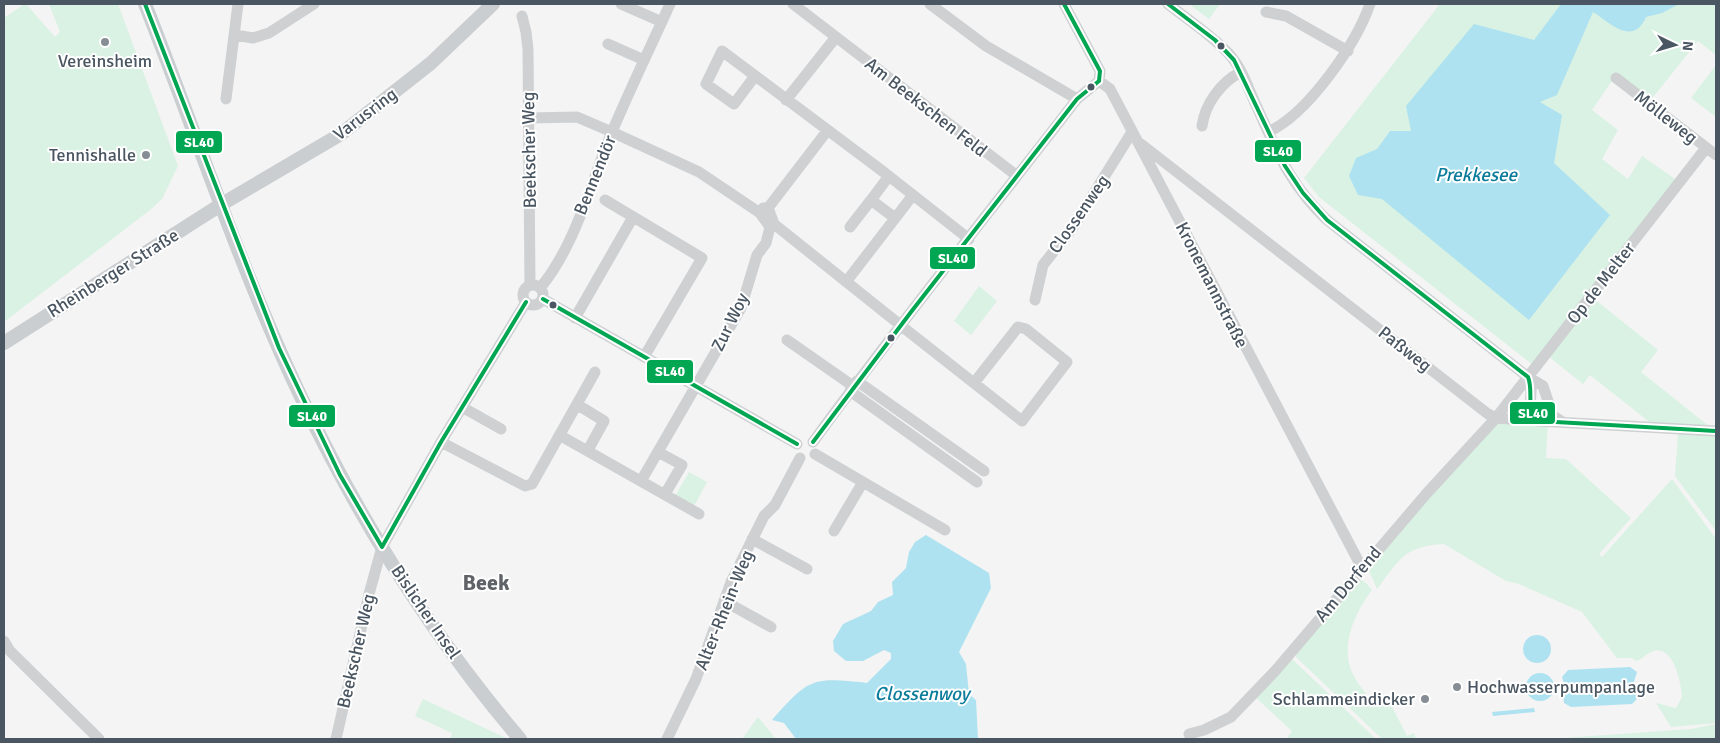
<svg xmlns="http://www.w3.org/2000/svg" width="1720" height="743" font-family="Signika,sans-serif">
<style>
.green{fill:#d9f2e3}
.water{fill:#aee2f0}
.lines{fill:none;stroke-linecap:round;stroke-linejoin:round}
.minor{stroke:#ced0d2;stroke-width:11}
.major{stroke:#caced1;stroke-width:14}
.bus-1-casing{stroke:#fff;stroke-width:8}
.bus-1{stroke:#00a651;stroke-width:4}
.poi-dot{fill:#868d94;stroke:#fff;stroke-width:2}
.bus-dot{fill:#4a5661;stroke:#fff;stroke-width:2}
.labels{text-anchor:middle;stroke-width:4;stroke-linejoin:round;paint-order:stroke}
.poi-label{font-size:18px;fill:#4a5661;stroke:#fff;text-anchor:end}
.street-label{font-size:18px;fill:#4a5661;stroke:#fff}
.water-label{font-size:19px;font-style:italic;fill:#0c7c9b;stroke:#fff}
.district-label{font-size:22px;font-weight:bold;fill:#5f6368;stroke:#fff}
.line-badge{stroke:#fff;stroke-width:2}
.badge-label{font-size:14px;text-anchor:middle;font-weight:bold;fill:#fff}
</style>
<rect width="100%" height="100%" fill="#f4f4f4"/>
<path class="green" d="M49 4H118L178 166 162 199 150 210 4 322V18L23 5H27L55 37 60 32Z
M1189 4H1220L1209 19Z
M1440 4H1716V55L1698 41 1650 101 1616 75 1592 110 1618 130 1602 159 1628 179 1642 156 1678 181 1533 365 1319 197 1304 178Z
M1716 65V117L1691 98Z
M979 286 997 301 971 335 954 321Z
M1593 298 1658 350 1641 372 1710 427 1652 424 1590 375 1583 384 1548 356Z
M1502 421 1548 423 1546 458 1566 459 1631 518 1599 554 1602 557 1672 479 1716 539V723L1671 727 1656 703 1676 708 1682 697C1681 683 1674 645 1653 651 1647 653 1643 659 1636 661L1632 658H1617L1582 612 1519 584 1506 581 1444 544C1403 546 1399 561 1377 589L1367 566 1494 423Z
M1682 431 1716 433V531L1675 476 1678 435Z
M689 472 707 482 693 508 674 498Z
M1357 577 1367 584 1372 590C1356 611 1342 641 1350 667 1354 680 1365 692 1373 703L1379 696 1391 705 1407 736 1414 733 1416 739H1382L1296 657V650Z
M1290 657 1376 739H1289L1287 738 1292 731 1254 696Z
M423 699 508 739H450L452 733 415 716Z
M758 717 776 739H742Z
M1716 724V739H1549L1691 729Z"/>
<path class="water" d="M1561 4H1679L1662 13 1646 17C1633 47 1610 23 1593 12L1557 95 1540 102 1562 115 1554 163 1610 215 1529 320 1382 199 1358 195 1349 176 1356 158 1377 149 1390 131H1411L1406 106 1474 24 1534 40Z
M926 535 989 573 991 588 959 652 966 664 969 694 976 700 978 739H796L784 723 772 720C809 678 812 677 867 683L891 659V653L884 650 863 661H846L834 651 833 641 843 624 871 611 878 602 893 595 892 582 906 568 909 552 915 542Z
M1523 649a14 14 0 1 1 28 0a14 14 0 1 1-28 0Z
M1630 667 1637 672 1633 685 1638 693 1636 700 1632 704 1571 707 1564 703 1563 693 1569 689 1565 687 1562 677 1568 670Z
M1526 687a14 14 0 1 1 28 0a14 14 0 1 1-28 0Z
M1534 708 1535 712 1493 716 1492 712Z"/>
<g class="lines">
<path class="minor" d="M621 4 662 22
M793 4 1017 176
M930 4 986 46 1077 99
M1064 4 1100 71 1099 81
M1168 4C1188 20 1212 35 1229 54 1242 68 1248 88 1256 105 1277 151 1289 184 1327 220L1528 377 1543 386 1553 416 1561 421
M1266 12 1286 16 1348 51
M522 16 526 32 528 49 530 284
M235 35 253 38 269 33 314 4
M608 44 644 60
M755 76 734 104 706 84 722 51 885 173 969 239
M1616 78 1716 155
M1099 81 1110 89 1362 568
M226 99 238 4
M786 100 836 37
M528 118 577 117 612 132 699 172 760 213 770 227 774 224 768 208H763L760 213
M1202 126C1205 104 1221 82 1241 72
M1268 132C1308 114 1356 44 1370 4
M1141 144 1488 414 1496 418 1510 419
M889 176 871 200 895 218
M605 200 702 258 644 357
M768 208 827 131
M774 224C856 290 939 356 1022 421L1067 362 1026 329 1018 327 974 383
M850 227 871 200
M846 282 913 195
M523 295a10 10 0 1 1 20 0a10 10 0 1 1-20 0Z
M541 287C576 244 591 182 612 132 630 89 651 46 670 4
M543 299 797 444
M1035 300 1043 265 1073 227 1132 132
M575 318 633 217
M787 340 853 386
M1528 377C1537 393 1522 409 1538 421L1716 431
M857 381 984 471
M850 391 977 482
M578 405 604 421 588 450
M462 407 501 429
M561 436 699 514
M441 442 525 486 532 484 595 372
M813 442C898 325 989 213 1077 99L1099 81
M658 452 682 465 665 494
M815 454 945 530
M641 481 741 308 757 255 766 243 770 227
M834 531 863 482
M752 539 807 569
M724 601 771 627
M4 641 10 651 99 739
M1189 734 1204 730 1231 717 1276 670 1427 493 1496 418 1706 148
M336 739 369 594 382 547 441 442 526 302
M667 739 696 679 731 582 764 516 775 505 800 458"/>
<path class="major" d="M145 4C197 135 241 272 302 399 360 521 433 637 520 739
M4 343 222 204 341 134 431 63 493 4"/>
<defs>
<path id="bus-1" d="M145 4 279 348 340 475 382 547
M1064 4 1100 71 1099 81
M1168 4 1215 40 1234 60 1285 166 1303 193 1327 220 1528 377C1534 392 1525 408 1538 421L1716 431
M543 299 797 444
M813 442 911 312 1077 99 1099 81
M382 547 441 442 526 302"/>
</defs>
<use href="#bus-1" class="bus-1-casing"/>
<use href="#bus-1" class="bus-1"/>
</g>
<g class="poi-dot">
<circle cx="105" cy="42" r="5"/>
<circle cx="146" cy="155" r="5"/>
<circle cx="1457" cy="687" r="5"/>
<circle cx="1425" cy="699" r="5"/>
</g>
<g class="bus-dot">
<circle cx="1221" cy="46" r="4.5"/>
<circle cx="1091" cy="87" r="4.5"/>
<circle cx="553" cy="305" r="4.5"/>
<circle cx="891" cy="338" r="4.5"/>
</g>
<g class="labels">
<g class="poi-label">
<text x="105" y="67" text-anchor="middle">Vereinsheim</text>
<text x="136" y="161">Tennishalle</text>
<text x="1467" y="693" text-anchor="start">Hochwasserpumpanlage</text>
<text x="1415" y="705">Schlammeindicker</text>
</g>
<g class="street-label">
<text transform="translate(926 107) rotate(38)" y="6">Am Beekschen Feld</text>
<text transform="translate(365 114) rotate(-37)" y="6">Varusring</text>
<text transform="translate(1666 117) rotate(38)" y="6">Mölleweg</text>
<text transform="translate(529 150) rotate(-91)" y="6">Beekscher Weg</text>
<text transform="translate(595 175) rotate(-68)" y="6">Bennendör</text>
<text transform="translate(1079 214) rotate(-55)" y="6">Clossenweg</text>
<text transform="translate(113 273) rotate(-32)" y="6">Rheinberger Straße</text>
<text transform="translate(1601 283) rotate(-52)" y="6">Op de Melter</text>
<text transform="translate(1212 285) rotate(63)" y="6">Kronemannstraße</text>
<text transform="translate(730 322) rotate(-64)" y="6">Zur Woy</text>
<text transform="translate(1405 349) rotate(38)" y="6">Paßweg</text>
<text transform="translate(1348 584) rotate(-50)" y="6">Am Dorfend</text>
<text transform="translate(724 610) rotate(-68)" y="6">Alter-Rhein-Weg</text>
<text transform="translate(426 612) rotate(56)" y="6">Bislicher Insel</text>
<text transform="translate(356 651) rotate(-77)" y="6">Beekscher Weg</text>
</g>
<g class="water-label">
<text x="1476" y="181">Prekkesee</text>
<text x="922" y="700">Clossenwoy</text>
</g>
<g class="district-label">
<text x="486" y="590">Beek</text>
</g>
</g>
<g class="line-badge">
<rect x="175" y="130" width="48" height="24" rx="5" fill="#00a651"/>
<rect x="1254" y="139" width="48" height="24" rx="5" fill="#00a651"/>
<rect x="929" y="246" width="47" height="24" rx="5" fill="#00a651"/>
<rect x="646" y="359" width="48" height="25" rx="5" fill="#00a651"/>
<rect x="1509" y="401" width="47" height="24" rx="5" fill="#00a651"/>
<rect x="288" y="404" width="48" height="24" rx="5" fill="#00a651"/>
</g>
<g class="badge-label">
<text x="199" y="147">SL40</text>
<text x="1278" y="156">SL40</text>
<text x="953" y="263">SL40</text>
<text x="670" y="376">SL40</text>
<text x="1533" y="418">SL40</text>
<text x="312" y="421">SL40</text>
</g>
<rect width="1720" height="743" fill="none" stroke="#4a5661" stroke-width="10"/>
<g transform="translate(1675 45) rotate(95)" stroke="#ffffff" stroke-width="4" paint-order="stroke">
<path d="M0-4L9 19L0 12L-9 19Z" fill="#4a5661"/>
<text y="-8" font-size="14" font-weight="bold" text-anchor="middle" fill="#4a5661">N</text>
</g>
</svg>
